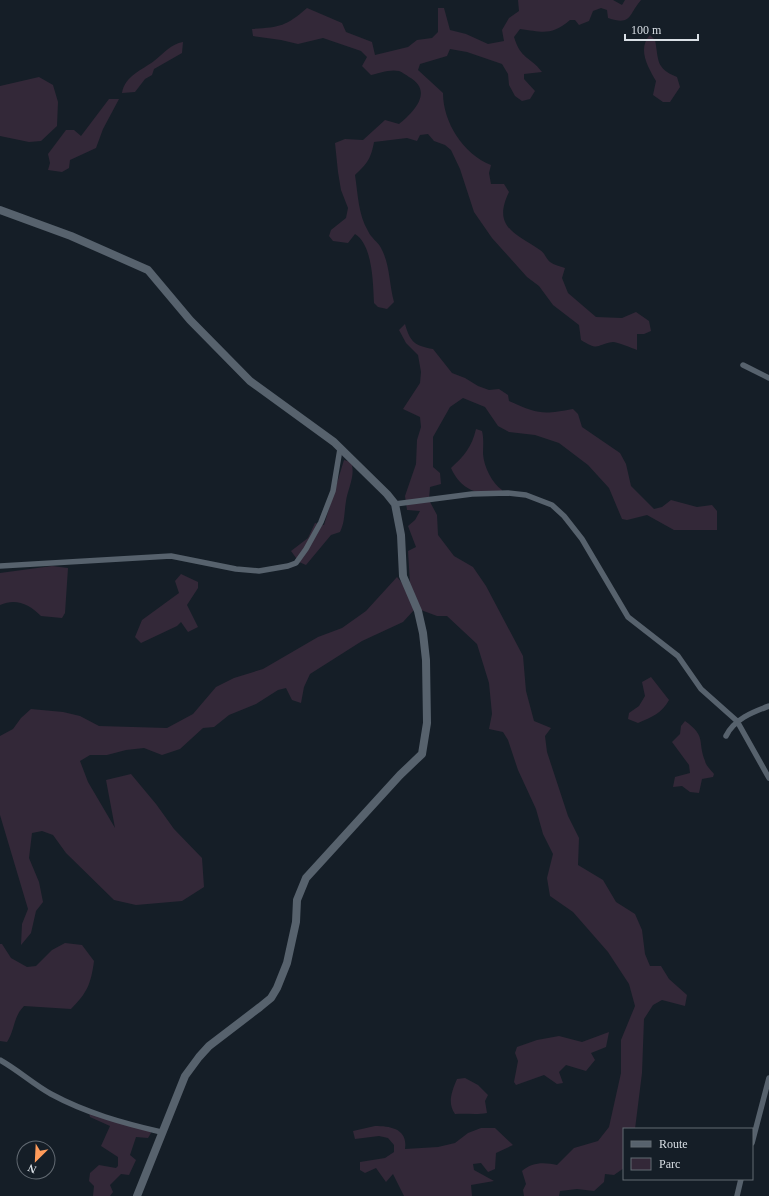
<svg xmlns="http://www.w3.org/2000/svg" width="769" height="1196" font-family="'Times New Roman',serif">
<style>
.green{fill:#332838}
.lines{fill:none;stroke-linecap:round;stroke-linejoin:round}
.street{stroke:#57626d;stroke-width:5.5}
.secondary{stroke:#57626d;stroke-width:8}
</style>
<rect width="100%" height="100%" fill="#151e27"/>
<path class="green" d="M518 0H613L622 5 625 0H641C628 15 632 26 608 18L607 10 601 8 593 11 589 21 579 25 575 20H570C551 36 543 32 520 29L514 37C521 60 530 56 542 72L524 74V79L535 91 530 99 522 101 515 96 509 85 508 74 502 64 467 52 450 49 447 56 420 64 418 70 443 93C443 122 463 154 491 165L489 173 491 184H504L509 192C492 227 515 233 540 250 545 253 546 259 550 262 554 265 560 266 565 268L562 278 568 293 596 317 622 318 636 312 649 321 651 331 644 334H637V350C632 348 617 342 613 342 596 344 600 352 581 340L579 325 553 305 539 286 527 277 492 238 474 212 460 169 451 150 445 145 434 141 428 134 420 135 417 141 407 138 374 142C371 158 368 163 355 175 358 194 358 214 368 231 371 238 378 242 381 248 390 264 389 284 394 302L387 309 378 307 374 303C373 284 373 245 355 234L348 243 333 241 329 236 331 230 346 218 348 208 341 190 338 172 335 143 345 139 363 140 385 120 399 124C414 112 434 91 409 77 406 75 402 72 399 71 390 69 379 73 371 75L362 66 367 57 361 51 323 38 298 44 281 40 253 36 252 29C280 27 285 27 307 8L342 23 346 32 372 42 375 55 408 47 417 40 432 38 438 32V8H444L450 30 466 34 488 44 504 41 502 30 509 18 519 11Z
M650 35 655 40C659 60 655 68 677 77L680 87 670 102H663L653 95 656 81C648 67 637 49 650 35Z
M183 42 182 53 154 69 152 75 145 79 135 92 122 93C125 76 142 70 154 61 164 53 171 44 183 42Z
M39 77 53 85 58 102 57 126 41 141 29 142 0 136V86Z
M109 99H119L103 129 96 148 70 160 69 168 62 172 48 170 50 163 48 154 66 130H74L81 136Z
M405 324C410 342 415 346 433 349L452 373 465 378 478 386 489 390 499 389 508 395 509 401C538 414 542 415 573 409L578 414 582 427 620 453 626 464 631 486 654 509 662 507 671 500 697 507 712 505 717 511V530H674L647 515 627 520 622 519 609 488 588 465 559 443 535 435 509 432 498 426 485 407 463 398 450 407 433 437V467L440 473 441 484 430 487 429 500 437 515 438 535 454 556 473 567 486 586 523 656 526 691 534 721 551 728 545 736 547 752 568 816 579 838 578 865 603 880 616 902 635 914 642 930 645 954 650 966H661L669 979 687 995 685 1006 662 1000 653 1005 644 1019 642 1073 635 1129H624V1168L614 1175 605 1174 604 1182 594 1191 577 1189 560 1191 559 1196H524L523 1190 526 1184 522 1171C532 1162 544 1162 557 1165L574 1148 598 1141 609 1127 621 1073V1040L635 1006 629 984 608 952 573 912 550 896 547 878 553 854 543 834 536 809 518 770 508 740 503 732 489 729 492 714 489 683 477 644 447 616H437L421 610 410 584 408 551 416 547 408 526 415 520 420 511 407 510 405 496 416 464 417 440 421 427 420 417 403 409 420 383 421 372 418 355 406 343 399 330Z
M476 429 482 431C484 439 483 446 483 454 484 467 492 483 502 490L501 495C477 495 461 490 451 468 464 456 472 447 476 429Z
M344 460 351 462C356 475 348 488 346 501 344 513 345 522 340 532L331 535 306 565 299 562 291 551 308 538 315 523 324 525Z
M52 566 68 568 65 613 62 618 41 616C29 604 16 598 0 605V573Z
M181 574 198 582V588L187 605 198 627 188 632 181 622 177 626 141 643 135 637 142 620 179 593 175 581Z
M397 577 404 585 414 610 403 622 362 641 310 674 304 687 301 703 292 700 286 688 278 690 256 704 229 715 214 727 203 728 180 749 162 755 144 748 126 750 107 755H90L80 761 88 782 115 828 106 780 131 774 156 804 174 829 202 858 204 887 182 901 136 905 114 900 66 853 53 835 42 831 32 833 29 858 39 882 43 902 36 911 31 933 21 945 22 924 28 909 0 815V736L13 729 21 718 31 709 63 712 80 716 99 726 167 728 193 714 216 687 234 678 263 669 318 637 342 628 366 611Z
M651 677 669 700C662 713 652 717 638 723L628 719 629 713 639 706 645 696 642 682Z
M685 721C707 737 697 740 705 761 706 766 711 770 714 774L713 777 702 779 699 793 690 792 682 786 673 787 675 777 690 773 689 765 672 742 680 734 681 726Z
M65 943 82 945 94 961C91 984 87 993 71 1009L24 1006C13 1017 15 1030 7 1042L0 1041V944H2L11 958 27 967 36 966 52 950Z
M609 1032 606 1047 591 1053 595 1060 586 1071 566 1065 559 1072 563 1083 557 1084 544 1075 516 1085 514 1082 518 1061 515 1053 517 1047 537 1040 559 1036 582 1042Z
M465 1078 478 1085 488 1095 485 1101 487 1113C476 1115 466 1113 455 1114 447 1103 452 1091 457 1079Z
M89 1112 150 1131 151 1133 148 1138 136 1137 130 1155 136 1160 129 1175 121 1174 110 1185 113 1192 110 1196H93L94 1186 89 1181 90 1173 99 1165 116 1168 118 1166V1157L101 1146 110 1126 90 1117Z
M375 1126C391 1126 408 1129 405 1149L438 1147 455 1143 468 1133 481 1128H495L513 1145 496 1153 495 1169 488 1172 481 1163 473 1164 474 1170 494 1181 471 1185 472 1196H404L393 1174 386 1182 376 1168 365 1173 360 1170V1162L385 1158 394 1152V1145L388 1138 379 1136 355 1139 353 1131Z"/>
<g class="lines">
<path class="street" d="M743 365 769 378
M395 504 472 494 508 493 526 495 552 505 564 516 582 539 628 617 678 656 701 689 737 721 769 778
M0 566 171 556 236 569 259 571 288 566 296 563 306 549 321 522 333 491 340 449
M726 736C734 719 753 712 769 706
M0 1060C18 1070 33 1084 51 1094 86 1113 123 1123 161 1132
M752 1143 769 1078
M737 1196 741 1179"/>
<path class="secondary" d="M0 210 71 236 148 270 190 320 250 381 334 442 387 494 395 504 401 535 403 576 418 611 423 633 426 660 427 723 422 754 400 775 306 878 297 900 296 922 287 963 277 988 271 998 260 1007 209 1046 199 1057 185 1076 137 1196"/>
</g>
<rect x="623" y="1128" width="130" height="52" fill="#151e27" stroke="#636b73"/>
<rect x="631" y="1141" width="20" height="6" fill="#57626d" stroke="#636b73"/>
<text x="659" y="1148" font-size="12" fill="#d9dfe5">Route</text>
<rect x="631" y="1158" width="20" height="12" fill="#332838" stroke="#636b73"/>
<text x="659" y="1168" font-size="12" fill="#d9dfe5">Parc</text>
<g transform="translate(36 1160) rotate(204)"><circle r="19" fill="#151e27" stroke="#636b73"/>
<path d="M0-3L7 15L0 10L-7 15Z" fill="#ff9b5a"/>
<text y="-6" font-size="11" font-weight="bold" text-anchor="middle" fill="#d9dfe5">N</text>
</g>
<path d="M625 34v6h73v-6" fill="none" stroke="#d9dfe5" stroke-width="2"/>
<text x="631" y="34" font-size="12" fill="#d9dfe5" stroke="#151e27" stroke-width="3" paint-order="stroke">100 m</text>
</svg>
